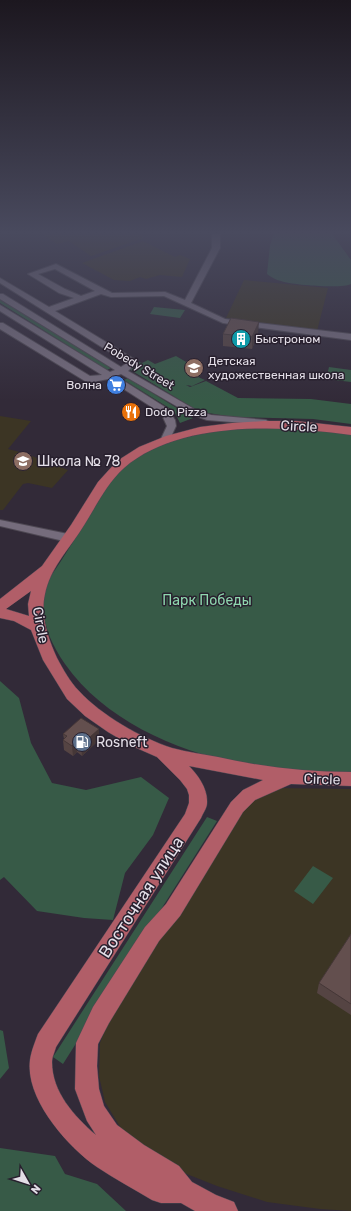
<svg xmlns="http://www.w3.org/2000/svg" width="351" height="1211" font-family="Rubik,sans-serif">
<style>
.education{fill:#3c3524}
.green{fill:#375a47}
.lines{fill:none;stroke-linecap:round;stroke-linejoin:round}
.minor-casing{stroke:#4e4853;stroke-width:2}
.major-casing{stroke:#4e4853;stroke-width:1}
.minor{fill:#756c7c;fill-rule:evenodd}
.major{fill:#b15e68;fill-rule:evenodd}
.wall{fill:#554443}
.shaded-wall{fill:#453737}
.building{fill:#634f4e;stroke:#453737}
.labels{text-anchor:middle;stroke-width:3;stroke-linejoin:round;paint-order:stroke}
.far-poi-label{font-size:12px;fill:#e3dee7;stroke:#28202e;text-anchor:start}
.far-street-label{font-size:12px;fill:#e3dee7;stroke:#28202e}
.street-label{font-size:14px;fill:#e3dee7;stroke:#28202e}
.poi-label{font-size:14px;fill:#e3dee7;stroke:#28202e;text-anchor:start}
.park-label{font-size:14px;fill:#8fd7af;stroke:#28202e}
.near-street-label{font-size:17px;fill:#e3dee7;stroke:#28202e}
</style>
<rect width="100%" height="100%" fill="#322a38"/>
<path class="education" d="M37 231H149L139 234 144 238 91 256 69 241 57 244Z
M143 241 175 257 180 255 190 259 182 277 160 275 146 279 140 277 130 281 114 280 82 263Z
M244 280 328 288 317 331 226 318Z
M0 416 31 421 8 449 24 453 68 470 52 488 28 483 23 484 3 510H0Z
M275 788 351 789V1211L320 1209 267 1202 217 1186 174 1169 122 1130 105 1102 99 1076 100 1043 110 1017 243 811 251 801Z"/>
<path class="green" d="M275 231H330L351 260V284C343 289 291 285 281 281 276 280 271 277 267 274L270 245Z
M0 299 111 368 107 370 0 303Z
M154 307 185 310 180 318 150 314Z
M176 356 193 366 188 368 201 375 198 377 205 380 192 386 186 385 190 387 206 381 238 398 311 399 351 404V424L313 419 233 417 202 412 203 410 200 409 198 411 129 369 134 367 136 361 142 363 148 360 155 364Z
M329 367 351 370V382L326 379Z
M128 378 193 418 180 423 174 411 124 380Z
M243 428H289L351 434V773C324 771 296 773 269 769 195 759 109 727 65 664 46 636 37 611 49 579 65 556 79 531 95 507 101 497 107 486 115 476 146 441 199 433 243 428Z
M0 681 19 698 31 743 52 783 86 790 141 777 169 798 153 835 125 873 113 920 84 918 37 911 4 877 0 880Z
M207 817 217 821 63 1064 53 1057Z
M313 866 333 878 313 904 294 891Z
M0 1030 3 1031 9 1068 0 1079Z
M0 1148 55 1156 65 1174 97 1184 126 1211H0Z"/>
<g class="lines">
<defs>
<path id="minor" d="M212 231H220V248L191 303 225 319 351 334V340L223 323 164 296 111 297 101 294 55 311 134 359 135 364 128 371 196 410 211 415 266 420 271 423 269 425 207 420 190 414 121 374 116 376 168 409 175 420 176 426 168 443H162L160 441 167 426 161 413 108 379 93 382 85 381 0 329V323H3L90 376 102 375 0 311V305L110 372 115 370 0 299V294H3L121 367 127 363 0 283V278L49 307 74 298 59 293 28 274 56 264 112 293 165 292 185 300 212 248ZM55 269 95 291 81 296 65 289 38 274Z
M0 520 68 534 72 536 74 538 72 540 68 542 0 526Z"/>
<path id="major" d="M264 421H296L351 427V435C283 425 179 420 124 468 105 485 95 509 81 530 68 550 50 569 45 594 40 616 48 638 57 658 63 669 70 682 79 691 101 715 141 738 172 748 187 752 203 754 218 757 262 767 306 772 351 772V786L291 784 255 800 243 812 180 916 159 941 109 1023 98 1044 97 1066 99 1089 104 1106 117 1125 144 1145 179 1166 192 1182 216 1195 234 1202 238 1211H195L181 1203H161L152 1200C134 1189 115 1179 97 1167 68 1147 25 1099 30 1060 31 1052 35 1042 38 1034L185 814 189 803V795L187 789 180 780 157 757 132 746 108 732 85 716 67 699 43 660 31 630 14 621 0 618V599L42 566 71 525 98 482 117 461 139 447 166 436 200 427 232 423ZM31 591 28 604 29 616 6 609ZM189 766 263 780 243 790 231 802 166 904 145 927 93 1007 76 1043 75 1089 87 1121 96 1135C74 1116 52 1092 52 1062 52 1057 55 1051 56 1047L201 818C203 813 207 808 207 803 208 789 198 775 189 766Z"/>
</defs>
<use href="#minor" class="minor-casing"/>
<use href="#major" class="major-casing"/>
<use href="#minor" class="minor"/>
<use href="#major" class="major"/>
</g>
<path class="wall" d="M258 333 252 349 223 346V334Z
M99 729V740L82 756 77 752 73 756 64 750 63 740 64 739 63 734Z
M351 934V1015L317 993 319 983Z"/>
<path class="shaded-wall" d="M259 322 258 333 252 349V337Z
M99 729V740L82 756 81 745Z
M76 742 77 752 73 756 72 746Z"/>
<path class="building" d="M231 318 259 322 252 337 223 334Z
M81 718 99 729 81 745 76 742 72 746 63 740 67 736 63 734Z
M351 934V1004L319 983Z"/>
<linearGradient id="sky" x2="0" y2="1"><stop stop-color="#1c171f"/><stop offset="0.58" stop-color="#494a5e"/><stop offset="1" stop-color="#494a5e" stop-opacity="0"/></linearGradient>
<rect width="351" height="401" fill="url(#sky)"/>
<defs>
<symbol id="building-disc" viewBox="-11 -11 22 22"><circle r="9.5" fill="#0f9aa8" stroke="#28202e"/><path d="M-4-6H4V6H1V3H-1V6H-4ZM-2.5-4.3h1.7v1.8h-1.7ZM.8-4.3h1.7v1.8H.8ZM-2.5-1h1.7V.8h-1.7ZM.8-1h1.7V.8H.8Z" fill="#fff"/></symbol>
<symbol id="school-disc" viewBox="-11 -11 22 22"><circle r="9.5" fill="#8d6e63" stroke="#28202e"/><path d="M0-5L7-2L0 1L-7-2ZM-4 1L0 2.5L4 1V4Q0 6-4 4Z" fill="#fff"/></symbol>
<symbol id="supermarket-disc" viewBox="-11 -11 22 22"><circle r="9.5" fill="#3f7fe0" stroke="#28202e"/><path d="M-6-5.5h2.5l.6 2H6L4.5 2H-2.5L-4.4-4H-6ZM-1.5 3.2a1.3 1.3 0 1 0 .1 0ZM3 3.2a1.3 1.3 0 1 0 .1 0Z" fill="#fff"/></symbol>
<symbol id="restaurant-disc" viewBox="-11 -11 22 22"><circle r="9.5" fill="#e8710a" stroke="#28202e"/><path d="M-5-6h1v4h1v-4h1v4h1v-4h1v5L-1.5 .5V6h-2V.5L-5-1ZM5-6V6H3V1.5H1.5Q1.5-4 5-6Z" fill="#fff"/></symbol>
<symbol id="fuel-disc" viewBox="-11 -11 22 22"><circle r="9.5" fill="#5c6f8a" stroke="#28202e"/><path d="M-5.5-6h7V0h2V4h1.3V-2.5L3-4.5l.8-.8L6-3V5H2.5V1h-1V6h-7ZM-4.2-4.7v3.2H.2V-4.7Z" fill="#fff"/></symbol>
</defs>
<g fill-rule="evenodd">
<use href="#building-disc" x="230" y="328" width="22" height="22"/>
<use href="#school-disc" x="183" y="357" width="22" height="22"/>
<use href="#supermarket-disc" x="105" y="374" width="22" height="22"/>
<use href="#restaurant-disc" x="120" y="401" width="22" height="22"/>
<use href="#school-disc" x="12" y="450" width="22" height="22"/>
<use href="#fuel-disc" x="71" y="731" width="22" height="22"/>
</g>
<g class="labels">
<g class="far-poi-label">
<text x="255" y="343">Быстроном</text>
<text x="208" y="365">Детская<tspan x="208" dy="14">художественная школа</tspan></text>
<text x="102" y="389" text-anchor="end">Волна</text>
<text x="145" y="416">Dodo Pizza</text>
</g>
<g class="far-street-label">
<text transform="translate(139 366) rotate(31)" y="4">Pobedy Street</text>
</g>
<g class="street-label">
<text transform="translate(299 426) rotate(3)" y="5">Circle</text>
<text transform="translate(41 625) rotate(80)" y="5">Circle</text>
<text transform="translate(322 779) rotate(2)" y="5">Circle</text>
</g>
<g class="poi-label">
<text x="37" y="466">Школа № 78</text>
<text x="96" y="747">Rosneft</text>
</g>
<g class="park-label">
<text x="207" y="605">Парк Победы</text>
</g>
<g class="near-street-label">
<text transform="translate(141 897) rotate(-57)" y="6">Восточная улица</text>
</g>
</g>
<g transform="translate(28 1183) rotate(129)" stroke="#28202e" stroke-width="3" paint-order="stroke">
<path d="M0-3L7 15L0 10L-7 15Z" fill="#e3dee7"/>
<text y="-6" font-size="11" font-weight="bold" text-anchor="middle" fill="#e3dee7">N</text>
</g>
</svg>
